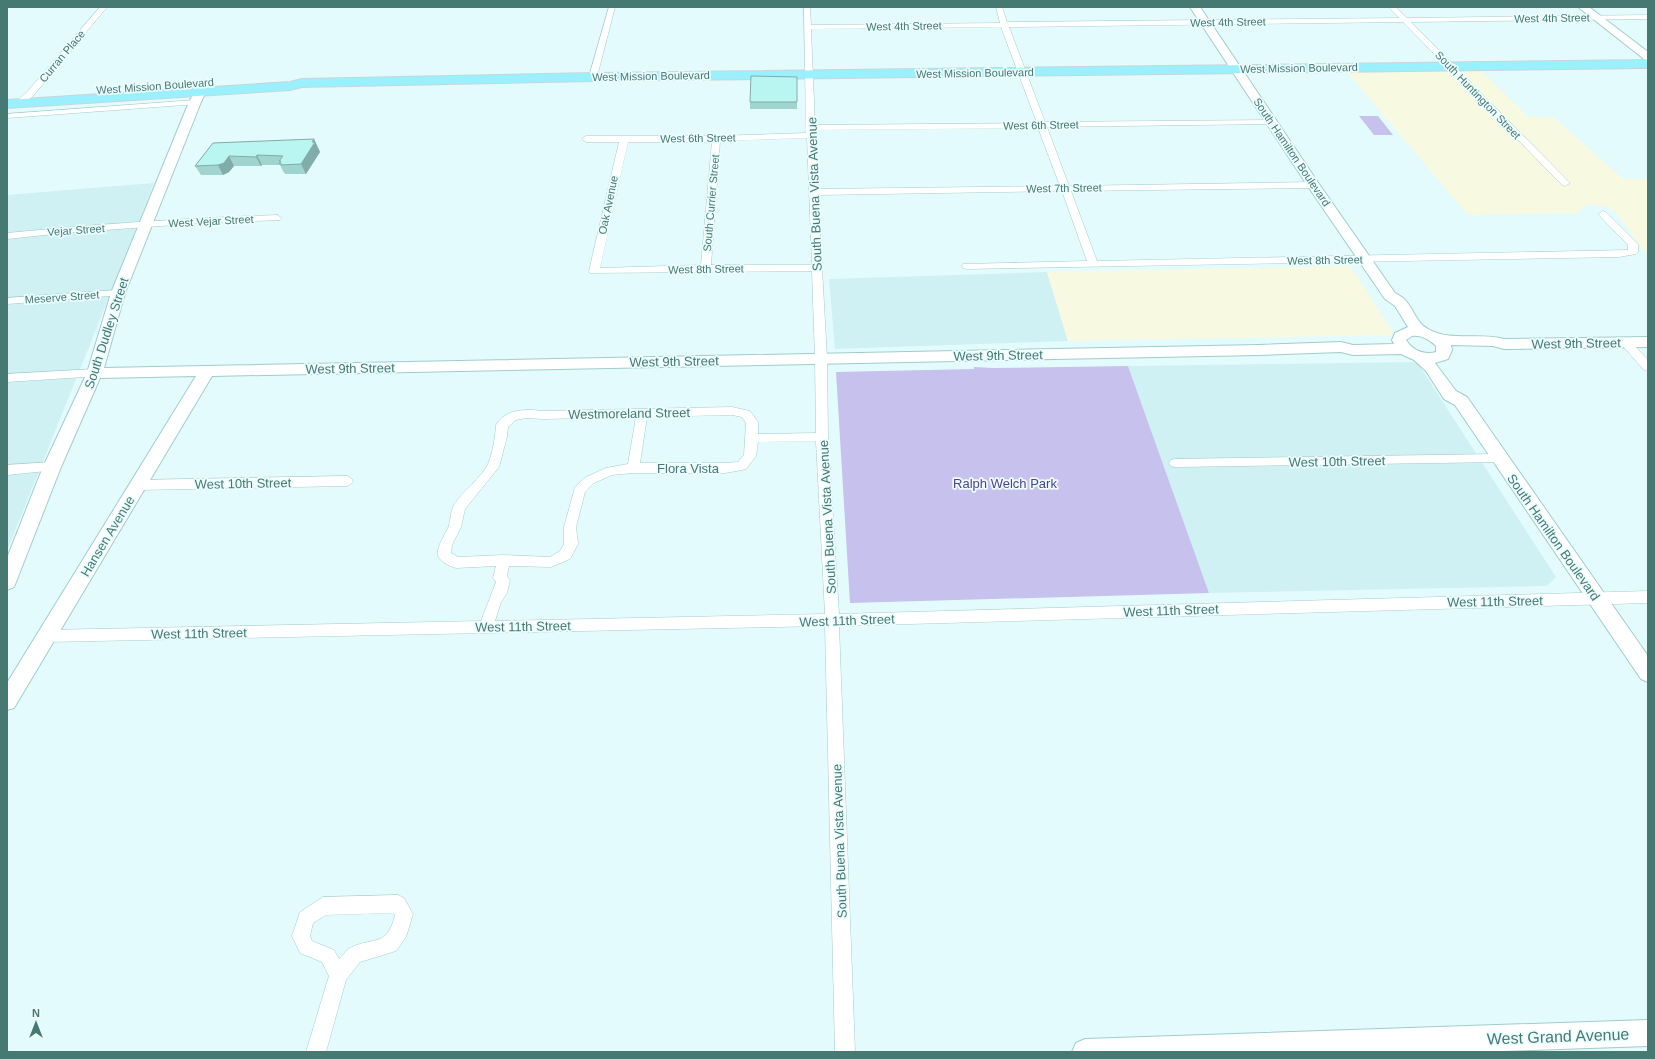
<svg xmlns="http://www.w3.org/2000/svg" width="1655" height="1059" font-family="Helvetica,sans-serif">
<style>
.residential{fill:#cff1f3}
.education{fill:#f7fae1}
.green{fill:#c6c1ed}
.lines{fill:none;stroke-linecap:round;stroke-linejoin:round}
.street-casing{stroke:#a4ccca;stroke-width:1}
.secondary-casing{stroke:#9fcdcb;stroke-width:2}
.primary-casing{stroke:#c8d7d5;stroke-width:2}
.street{fill:#fff;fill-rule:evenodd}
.secondary{fill:#fff;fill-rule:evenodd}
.primary{fill:#9af0ff;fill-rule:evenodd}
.wall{fill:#9fd4cf}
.shaded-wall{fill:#82aca9}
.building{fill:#b9f6f1;stroke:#82aca9}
.labels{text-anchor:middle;stroke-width:3.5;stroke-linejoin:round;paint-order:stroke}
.far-street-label{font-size:11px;fill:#477973;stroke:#ecfdff}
.street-label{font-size:13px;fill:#477973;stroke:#ecfdff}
.park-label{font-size:13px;fill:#53438c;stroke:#ecfdff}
.near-street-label{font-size:16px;fill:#477973;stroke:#ecfdff}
</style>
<rect width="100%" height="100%" fill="#e4fbfe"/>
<path class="residential" d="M154 183 101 317 7 551V195Z
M1047 272 1068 341 835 349 829 279Z
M1417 362 1556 577 1547 586 1209 593 1128 366Z"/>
<path class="education" d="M1481 71 1529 117H1553L1623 179H1648V252H1644L1616 212 1607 207 1589 204 1580 210V213L1468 215 1348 73Z
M1350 266 1392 331 1393 333 1392 335 1068 341 1047 272Z"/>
<path class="green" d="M1359 116H1378L1393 135H1374Z
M1128 366 1209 593 850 603 836 372 974 369V367L994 368Z"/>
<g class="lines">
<defs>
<path id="street" d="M100 7H107L33 96 23 105H17V101L27 92Z
M609 7H615L597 77 593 79 589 77Z
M804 7H810L811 25 1000 23 996 7H1002L1007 22 1399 18 1389 7H1396L1407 18 1648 15V19L1411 22 1568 181 1570 183 1565 186 1562 185 1403 22 1009 27 1045 122 1271 120 1275 122 1271 124 1047 127 1069 186 1313 182 1318 185 1313 188 1071 191 1097 261 1628 250V245L1598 214 1603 211 1606 212 1638 244V252L1636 254 1619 257 967 269 963 268 962 266 963 264 1087 261 1062 191 818 195 827 358 828 437 839 614 1648 591V603L839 626 855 1052H835L825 626 46 642 41 640 39 636 41 632 46 630 481 621 496 582 493 578 496 566 456 568C428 559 438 548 448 528 451 521 450 512 454 505 462 492 482 477 488 464 493 452 495 438 496 425 506 408 527 409 543 411L732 407 750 411 758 422V434L816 433 815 358 812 271 590 273 589 271 619 142H586L582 139 586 136H716L806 133ZM1001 27 1037 123 815 125 811 29ZM1038 128 1060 186 818 189 815 130ZM807 138 812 265H711L720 141ZM628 142H712L701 265 600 268ZM732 415 742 417 746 423 744 455 738 462 725 463H640L647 417ZM636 417 628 464 606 468 586 477 575 487 564 527V544L560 551 550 557 504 555 458 557 451 553 452 545 461 527 465 509 499 467 507 437 508 427 516 420 526 418 543 419ZM816 441 825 614 495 621 501 602 507 593 510 580 507 576 509 566 551 567 570 559 578 544 576 527 585 492 594 483 612 475 633 473H725L742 470 746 469 756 456 758 442Z
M195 100H198V104L7 118V114Z
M277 215 282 218 280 220 203 223 63 233 7 239V233C97 224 187 218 277 215Z
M118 290 123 293 122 295 7 304V298Z
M1626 339 1630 341 1648 360V371L1644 370 1622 345 1621 343 1622 341Z
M95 369 99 370 101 373 99 376 7 382V374Z
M1500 454 1504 455 1506 458 1504 461 1500 462 1175 467 1171 466 1169 463 1171 460 1175 459Z
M52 462 56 464 58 467 56 470 7 475V465Z
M347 476 351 478 353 481 351 484 347 486 138 490 134 488 132 485 134 482 138 480Z
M398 895 404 898 413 914 406 937 396 951 360 962 346 980 326 1052H306L329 976 322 962 300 953 292 936 300 912 323 897ZM393 913 395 915C387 948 374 936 350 948 346 950 343 956 339 959L334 950 312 941 310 936 313 923 326 915Z"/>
<path id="secondary" d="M1190 7H1200L1319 184 1395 293C1398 295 1403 297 1405 300 1414 309 1416 323 1428 329 1451 342 1480 332 1504 339L1648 337V347L1504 349 1493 346 1451 345 1452 350 1448 359 1435 363 1456 391 1467 397 1648 656V682L1641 679 1455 405 1444 399 1426 371 1414 360 1401 354 1353 355 1341 352 1259 355 212 376 14 708 7 710V683L196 376 100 378 61 467 16 582 14 587 7 590V558L43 467 87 373 111 293 189 102 201 81 205 80 210 83 201 102 125 293 104 368 1259 345 1341 342 1353 345 1394 344 1392 340 1395 333 1408 327 1395 306 1385 299 1307 185ZM1412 336C1421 335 1430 340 1436 346V352C1425 355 1413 351 1406 340Z
M1578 7H1589L1648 52V60L1644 59Z
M1648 1020V1046L1472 1052H1072L1076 1043 1085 1039Z"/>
<path id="primary" d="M1648 60V68L593 81 302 87 290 90 7 108V100L290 82 302 79 593 73Z"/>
</defs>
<use href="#street" class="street-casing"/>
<use href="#secondary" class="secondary-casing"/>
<use href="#primary" class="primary-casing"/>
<use href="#street" class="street"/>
<use href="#secondary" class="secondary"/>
<use href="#primary" class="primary"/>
</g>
<path class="wall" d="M797 77V109H750V102Z
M314 139 320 152 306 174H285V173H284L280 165H262L261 166H234L229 172 223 175H201L195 166 213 143Z"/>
<path class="shaded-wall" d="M314 139 320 152 306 174 301 164Z
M257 155 262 165 261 166 256 157Z
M229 156 234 166 229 172 223 175 218 165Z"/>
<path class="building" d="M751 76 797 77V102H750Z
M314 139 312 142H315L301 164 281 165V163L279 164 281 161H279L283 156 257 155 256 157 229 156 224 163 218 165 195 166 213 143Z"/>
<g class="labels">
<g class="far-street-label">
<text transform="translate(1552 18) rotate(-1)" y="4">West 4th Street</text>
<text transform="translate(1228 22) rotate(-1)" y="4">West 4th Street</text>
<text transform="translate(904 26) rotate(-1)" y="4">West 4th Street</text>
<text transform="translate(62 56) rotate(-50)" y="4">Curran Place</text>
<text transform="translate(1299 68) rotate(-1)" y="4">West Mission Boulevard</text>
<text transform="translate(975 73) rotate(-1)" y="4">West Mission Boulevard</text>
<text transform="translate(651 76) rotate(-1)" y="4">West Mission Boulevard</text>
<text transform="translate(155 86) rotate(-4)" y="4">West Mission Boulevard</text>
<text transform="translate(1478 95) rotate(46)" y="4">South Huntington Street</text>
<text transform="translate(1041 125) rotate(-1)" y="4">West 6th Street</text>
<text transform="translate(698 138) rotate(-1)" y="4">West 6th Street</text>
<text transform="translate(1292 152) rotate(56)" y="4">South Hamilton Boulevard</text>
<text transform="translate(1064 188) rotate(-1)" y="4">West 7th Street</text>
<text transform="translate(711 203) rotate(-85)" y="4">South Currier Street</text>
<text transform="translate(608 205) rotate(-78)" y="4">Oak Avenue</text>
<text transform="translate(211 221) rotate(-3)" y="4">West Vejar Street</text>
<text transform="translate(76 230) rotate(-4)" y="4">Vejar Street</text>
<text transform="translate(1325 260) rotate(-1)" y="4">West 8th Street</text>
<text transform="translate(706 269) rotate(-1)" y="4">West 8th Street</text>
<text transform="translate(62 297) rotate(-4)" y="4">Meserve Street</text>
</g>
<g class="street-label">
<text transform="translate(814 194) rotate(-92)" y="5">South Buena Vista Avenue</text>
<text transform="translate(106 333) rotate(-72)" y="5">South Dudley Street</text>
<text transform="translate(1576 343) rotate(-1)" y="5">West 9th Street</text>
<text transform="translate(998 355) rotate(-1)" y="5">West 9th Street</text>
<text transform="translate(674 361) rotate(-1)" y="5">West 9th Street</text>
<text transform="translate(350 368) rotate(-1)" y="5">West 9th Street</text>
<text transform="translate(629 413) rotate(-1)" y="5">Westmoreland Street</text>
<text transform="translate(1337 461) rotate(-1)" y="5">West 10th Street</text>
<text x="688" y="473">Flora Vista</text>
<text transform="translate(243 483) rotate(-1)" y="5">West 10th Street</text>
<text transform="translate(827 517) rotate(-93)" y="5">South Buena Vista Avenue</text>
<text transform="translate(107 536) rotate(-59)" y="5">Hansen Avenue</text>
<text transform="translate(1554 537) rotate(55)" y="5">South Hamilton Boulevard</text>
<text transform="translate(1495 601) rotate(-1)" y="5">West 11th Street</text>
<text transform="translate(1171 610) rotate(-2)" y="5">West 11th Street</text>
<text transform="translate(847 620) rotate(-2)" y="5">West 11th Street</text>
<text transform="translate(523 626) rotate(-1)" y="5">West 11th Street</text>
<text transform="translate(199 633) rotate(-1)" y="5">West 11th Street</text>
<text transform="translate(839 841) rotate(-92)" y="5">South Buena Vista Avenue</text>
</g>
<g class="park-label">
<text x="1005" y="488">Ralph Welch Park</text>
</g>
<g class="near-street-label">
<text transform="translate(1558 1036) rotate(-2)" y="6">West Grand Avenue</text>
</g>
</g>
<rect width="1655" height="1059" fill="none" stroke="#477973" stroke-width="16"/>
<g transform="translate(36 1023)" stroke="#ecfdff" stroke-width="3" paint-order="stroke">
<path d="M0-3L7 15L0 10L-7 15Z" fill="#477973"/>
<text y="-6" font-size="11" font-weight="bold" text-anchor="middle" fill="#477973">N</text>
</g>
</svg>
